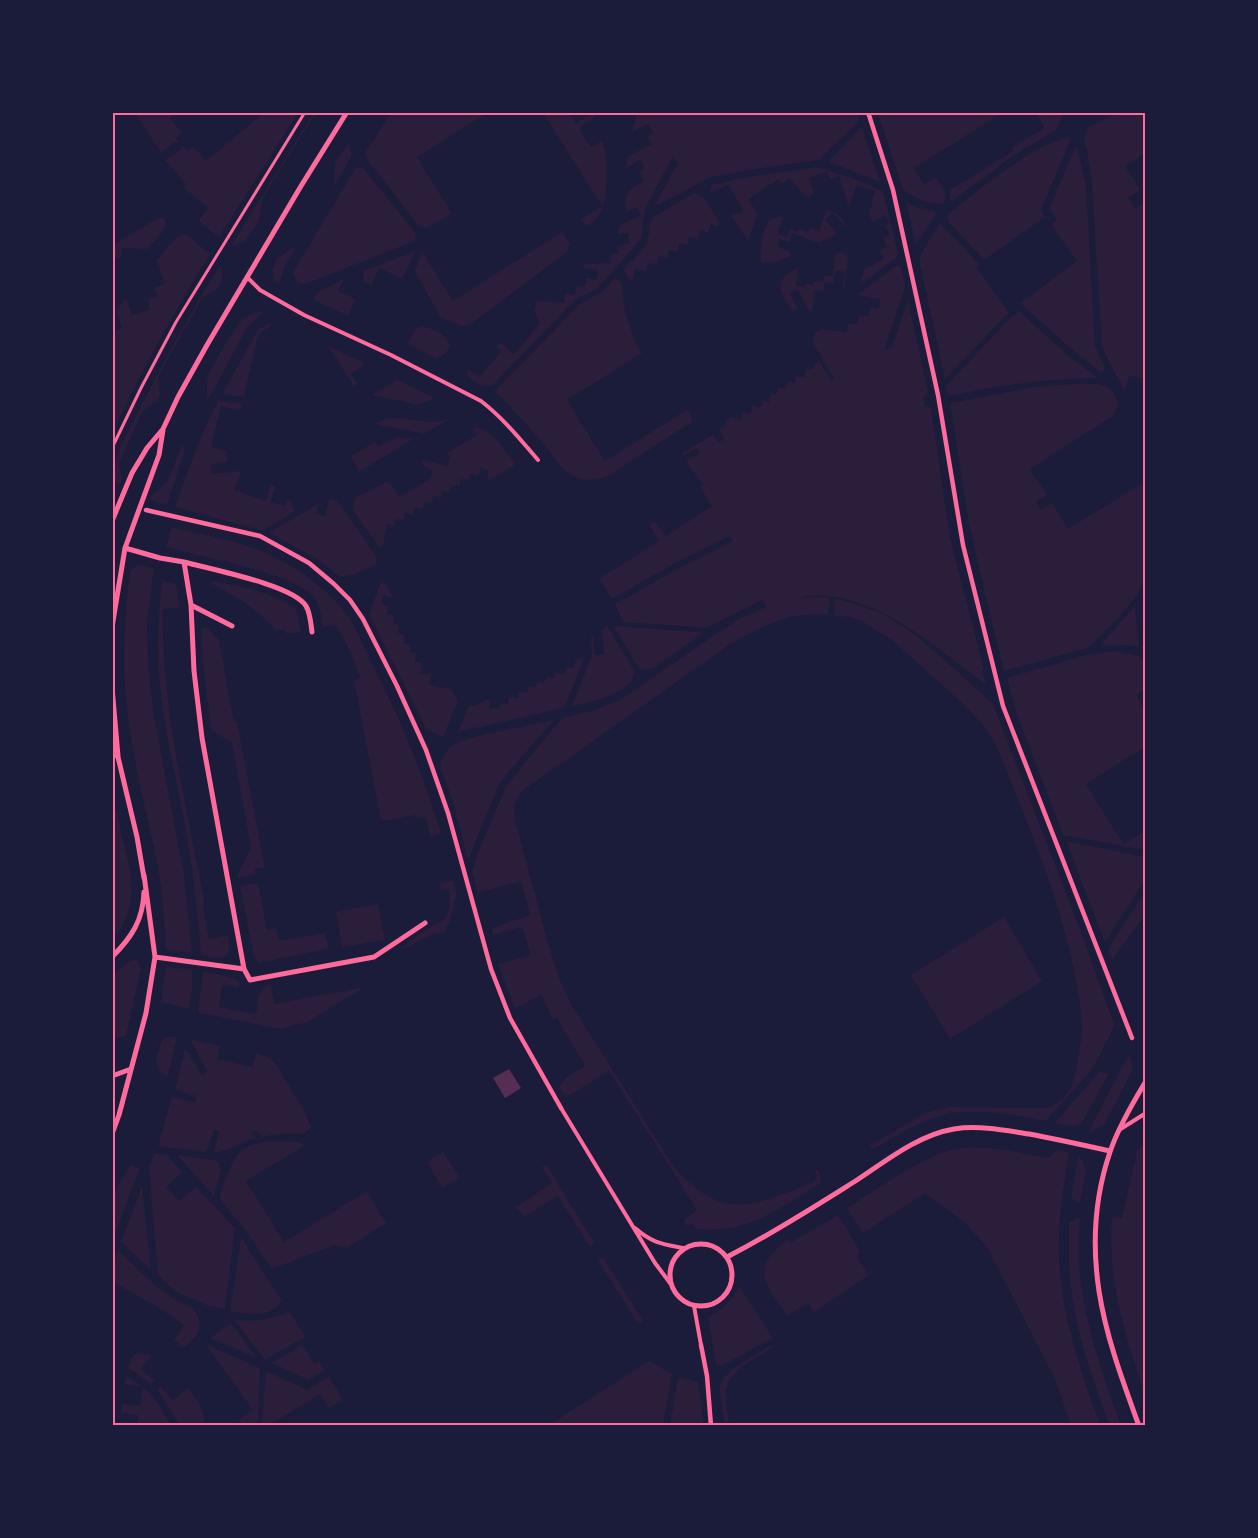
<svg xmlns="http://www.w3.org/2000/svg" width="1258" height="1538" font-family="'PT Sans',sans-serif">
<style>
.green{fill:#2a1e3b}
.building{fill:#542f53}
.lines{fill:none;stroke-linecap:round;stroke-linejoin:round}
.path{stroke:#ff6b9d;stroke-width:3}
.service{stroke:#ff6b9d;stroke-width:4}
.pedestrian{stroke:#ff6b9d;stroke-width:4.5}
.minor{stroke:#ff6b9d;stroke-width:5}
.neatline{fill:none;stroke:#ff6b9d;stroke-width:2}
</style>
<rect width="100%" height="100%" fill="#1b1b3a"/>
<path class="green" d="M265 112 298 113 219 237 198 221 208 208 183 187 186 184 165 160 181 149 180 147 182 145 187 151 193 146 206 161Z
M314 112 320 113 313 117 262 199 259 220 245 241 238 245 231 246Z
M927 112 928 114 930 112 1002 113 914 168 924 184 936 177C941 185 950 194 943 204L922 201 903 190 878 113Z
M1120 112 1146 113 1145 153 1125 166 1140 190 1128 198 1135 209 1145 202V369L1142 378 1129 376 1125 392 1110 364 1102 346 1092 185 1090 165 1084 140 1086 130 1090 126Z
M135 113H177L170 118 182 133 176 138 179 142 177 143 175 142 161 153Z
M391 113H487L417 157 452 214 428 227 427 226 423 228 419 226 368 161 365 156 366 151Z
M543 113H569L576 123 593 113 595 117 579 128 591 147 602 141C608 150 608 195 603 206 601 214 596 221 589 225H586L580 220 602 206Z
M637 113 857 112 859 118 858 122 819 160 748 170 711 177 658 205 655 204 678 163 673 156 645 209 641 239 597 289 576 299 493 385 481 386 466 375 469 369 479 377 501 352 496 346 501 343 514 354 540 323 534 310 537 301 564 303 565 293 575 295 576 286 585 287 587 278 596 280 598 270 584 268 583 266 585 264 611 263V254L619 253V245L629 244 628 233 618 234C617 222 632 220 641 216L637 207 627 211 625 202 629 190 644 181 639 172 645 168 640 160 627 168H625L628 156 652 144 647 136 653 133 648 124 632 132Z
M1042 113H1061C1062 120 1060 124 1056 130L1014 155 952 201H950V190L1013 151 1011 148 1044 128 1038 115Z
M862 127 880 182 831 163 830 160Z
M1067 137 1071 139 1041 210 1045 217 984 260 948 221V214C982 188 1026 149 1067 137Z
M348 143 352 155 334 187 335 162Z
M1076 145 1078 151 1086 186 1095 346 1105 368 1102 373 1076 353 1020 303 1077 261 1051 225 1057 220 1049 209Z
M359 167 363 168 414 231 416 234 415 239 412 242 306 284 295 281 293 272 355 169Z
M818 167 857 180 883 191 898 253 896 258 860 285 864 269 884 259 880 250 887 247 883 238 890 234 885 226 889 223 885 215 873 222 869 214 875 191 856 186 850 205H848L839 176 830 179 827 172 809 178 814 194 809 197 805 196 789 178 782 184 778 179 771 185 769 184 748 200 758 213 748 241 731 216 743 211 729 185 710 193 711 185 749 177Z
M694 193 704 198 719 221 718 227 711 224 708 233 701 230 698 239 689 237 688 245 679 243 678 252 669 250 667 258 659 256 657 265 648 263 646 271 635 269 632 282C628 277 623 274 625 267 632 260 643 252 647 242 650 234 648 224 653 217Z
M906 202 918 208 934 211 936 214 916 245Z
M826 210C837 212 844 218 847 228L832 213 825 220 836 231V234L834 236 819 243 792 233 789 242 780 239 777 246 790 252 791 256 774 263 761 262C759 253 763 224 771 219 775 217 779 217 783 217L777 234 787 237 790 229 798 232 800 229 808 232 810 228 819 231Z
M161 217 165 219C168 231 154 241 147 249L122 248 121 258H114L113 267V245L156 219Z
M940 223 979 264 976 267 1008 311 1007 314 945 379 919 260 923 250Z
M562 232 570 243 567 252 469 325 462 326 441 318 415 272 422 251 453 301Z
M183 234 187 235 210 254C175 311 143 368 115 428L113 430V331L122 328 116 310 125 299H127L132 315 150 309 148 300 157 296 154 288 165 284 157 260 178 236Z
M292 248 295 249 285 266 279 285 273 278V268L277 258Z
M416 251 402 279 379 268 371 286 364 282 363 271Z
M841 252 847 255 848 258 844 289H842L845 272 836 270 833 283 825 282 823 291 814 290 812 313 808 310 798 289 790 293 798 309 794 311H792C779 291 772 280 798 268L796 286 804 287 805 283 813 285 814 281 823 282 824 275 833 276 835 255 837 253Z
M220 265 222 271V280L218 288 202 298 158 377 160 396 158 400 142 412 119 464 122 479 120 484 113 481C112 457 127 434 138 413 163 362 190 313 220 265Z
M897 265 901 266 905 287 884 351 892 347 908 300 928 392 927 394 923 397 925 407 928 406 931 408 950 538 984 669 982 670 986 685C939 650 890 604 830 596 819 595 811 594 801 598L827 597 830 599 828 615C790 612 764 625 732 643L522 791C513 802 513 811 516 824L548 943 559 978 571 1004 674 1167C725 1224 752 1205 814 1182L817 1176 815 1169 819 1171 821 1183C780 1208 748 1234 697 1229L692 1223 687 1226 684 1222 686 1218 697 1210 609 1071 568 1096 564 1094 559 1087 566 1078 585 1066 557 1018 553 1020 542 995 515 1008 514 1007 498 964 531 955 522 927 493 935 492 928 530 915 521 881 478 893 472 872 477 855 506 786 562 718 591 711 619 701 723 629 743 617 766 607 763 600 760 601 707 628 623 622 615 604 681 567 733 541 730 536 677 562 612 599 599 579 659 541 649 525 655 521 666 536 712 506 700 487 703 485 686 461 700 453 697 448 681 457 682 454 713 434 719 442 725 439 719 430 724 427 726 420 731 417 740 420 743 412 751 414 752 405 761 407 763 400 769 402 771 394 776 395 778 387 786 389 788 382 795 383 796 376 804 377 806 369H813L815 364 819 361 831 381 834 379 813 343 815 333 821 329 847 332 848 323 858 324 859 315 868 316 870 307 879 308 880 299 857 295Z
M344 279 338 291 356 299 348 316 314 300 317 292Z
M614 279H617L621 282 625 312 637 346 642 353 567 400 605 461 688 409 692 418V422L608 476C595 481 580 482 568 473 558 465 551 453 543 443 528 426 512 409 496 392L497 389 581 303 602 292Z
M264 311 246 329 209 399 207 398C207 391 206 381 209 374 212 365 235 327 242 320 248 314 256 313 264 311Z
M1019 311 1071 358 1099 378C1047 378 998 386 948 396L946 386 1010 318Z
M269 323 271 326 260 333 256 343 244 397 222 394 258 330Z
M421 327C433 327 447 335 450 346L446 353 437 359 408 344 415 329Z
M328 346 366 364 351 374 358 384 354 387Z
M397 380 433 397 431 400 420 404H413L372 395Z
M1073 384C1091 385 1106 379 1116 397 1120 405 1118 409 1113 416L1030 469 1047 495 1036 502 1041 510 1052 503 1068 529 1141 484 1145 491C1146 518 1150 562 1141 587 1137 600 1101 636 1090 646L1084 649 1004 671 977 560 968 517 950 403 1033 387Z
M218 401 242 403 241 408 236 410 221 406 211 447 227 451V462L211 464 212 474 239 471 241 474 234 490 266 501 270 485 275 486 271 502 285 506 287 499 292 500 291 507 295 508 294 512 263 531 175 507C188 471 200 435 218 401Z
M453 417 424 434 375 424C392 412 415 422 434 422 441 422 447 419 453 417Z
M476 428C490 427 504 450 513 460L515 463 513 466 487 482 488 470 480 468 479 475 470 474 469 480 461 479 460 486 452 485 450 492 443 491 441 497 433 496 432 503 424 502 423 509 414 507 413 515 405 513 404 520 396 519 395 526 387 524 383 547 378 546 353 510V504L355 498 386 482 391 484 399 497 431 478 432 471 422 465 423 460 448 466 450 456 445 454 477 435 474 429Z
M397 437 413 439 359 472 351 456 375 442 378 447Z
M182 445 185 449 167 505 151 500V496L167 482Z
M329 499 338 501 376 556V565L352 575 340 577 314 557 269 533 319 503 316 514 325 516Z
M172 527C207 536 248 542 280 560 303 572 329 591 345 612 357 628 364 648 373 666 401 720 424 776 441 834L430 837 426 817 417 818 416 815 381 821 354 680 360 678 351 653 336 625 323 627C321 617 320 603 312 595 288 573 200 556 166 547Z
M139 565 154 568 147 623 148 665 153 710 184 876 192 953 166 950C164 921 163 892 157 863 146 809 131 755 126 699 122 656 125 613 130 570Z
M382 579 394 598 383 596 381 604 388 606 387 614 394 615 393 624 399 625 398 633 405 635 404 643 411 645 410 652 416 653 415 661 422 663 420 673 431 674 429 685 451 689 458 701 443 737 426 729 369 614Z
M162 581 176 584 180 608 163 609C161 706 186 803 204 898L203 906 209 939 228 935C233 961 223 960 201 955 197 910 193 866 184 822 174 768 160 713 158 657 157 631 160 606 162 581Z
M215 581C243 587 272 592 296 609L301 632 287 634 285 630H276C257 610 235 595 210 583Z
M839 599 879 612 904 627 919 638 955 669 993 704 1081 932 1114 1024 1113 1029 1093 1068 1046 1121C1019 1116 990 1110 962 1112 930 1114 901 1133 874 1149L869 1146 925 1113 949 1107 1046 1108C1070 1101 1075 1081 1078 1058 1079 1048 1082 1038 1082 1028 1082 1011 1078 993 1075 976 1061 900 1029 829 1001 757L994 741 983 725 961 702 893 641 862 621 850 617 834 616 835 601Z
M1135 606 1139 647 1123 645 1107 646 1103 645V642Z
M206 626 219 640 234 722H237L265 868 255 869 256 874 238 878V874L251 848 232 743 212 731C207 697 202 663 201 629Z
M607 626 634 670C634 675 633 681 628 685 615 697 588 703 572 706L592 655 591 637 593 635 595 655H604L602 630Z
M616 626 700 632 702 634 653 668C647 670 644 671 639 668L614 627Z
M1116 651 1139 656 1145 663V689L1136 695 1145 711V747L1086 784 1123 844 1145 831V850L1063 835 1016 712 1007 678 1086 655Z
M576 658 584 659 564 708 458 732 469 705 474 706 490 698 489 708 499 709 500 703 508 704 509 697 518 698 519 692 527 693 529 686 536 688 537 682 544 683 546 677 554 678 556 673 564 674 566 667 574 668Z
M554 720 500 782 468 860 453 802 440 767 441 760 445 753 451 746 461 741 481 735Z
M112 791C116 809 120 826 124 844 133 881 139 906 113 939Z
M1066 841 1145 857V879L1105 943Z
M453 880 457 892 450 921 444 933C427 932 415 946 399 950L414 938 446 918 450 906V889L441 890 440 883Z
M258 883 267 930 276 928 279 941 325 933 329 949 258 963 254 956 240 886Z
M1145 892V915L1112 960 1108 949Z
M378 904 385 940 342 947 336 912Z
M1004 917 1042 981 950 1039 911 975Z
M134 960 138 961 141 968 126 1036 113 1039V975L129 961Z
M166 966 192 970V989L189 1009 161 1002Z
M203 971 234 978 240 983 239 987 222 985 219 1007 256 1014C259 1001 256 988 271 984L274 1004 365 987 307 1022 282 1029 198 1013Z
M169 1037H177L168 1076C149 1071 158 1053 162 1040Z
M190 1039 220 1046 217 1059 252 1067 256 1053 268 1057 275 1063 305 1112 311 1128 303 1134H277L263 1137 256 1130 251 1133 256 1138C241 1142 230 1150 215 1153L214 1149 220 1132 214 1130 206 1152 158 1146 172 1097 195 1102 196 1096 175 1090 185 1048 202 1076 207 1071Z
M1129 1054 1131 1058 1133 1069 1116 1102 1103 1126 1087 1134Z
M1099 1072 1109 1073 1082 1123C1073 1129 1064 1125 1055 1123Z
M270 1141 301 1142 304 1146 246 1181 284 1242 367 1191 386 1223 347 1248 334 1245 272 1269 244 1228 220 1200C220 1191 223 1184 227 1176 238 1149 241 1146 270 1141Z
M1145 1141V1394C1125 1337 1107 1279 1112 1217L1122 1218 1137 1151Z
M974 1147 1000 1149 1049 1158 1057 1150 1069 1152C1065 1181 1059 1210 1059 1239 1057 1302 1079 1368 1100 1425H1071L1055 1379 987 1247 964 1222 925 1193 863 1233 847 1208C876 1190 912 1163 944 1152 953 1149 964 1148 974 1147Z
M443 1152 460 1178 442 1188 427 1162Z
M154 1154H166L182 1172 166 1187 179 1201 196 1187 235 1228 225 1309 206 1305 177 1292 158 1276 149 1167Z
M177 1155 213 1160 219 1162 221 1170 214 1196Z
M1078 1156 1083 1161 1086 1171 1080 1203 1071 1198Z
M546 1164 594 1242 590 1247 558 1196 525 1216 515 1208 552 1183 542 1167Z
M130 1165 140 1168 113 1239V1194Z
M142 1186 151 1270 121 1242Z
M838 1215 860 1251 857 1256 869 1275 814 1312 808 1303 787 1316C766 1284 748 1269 787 1240L790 1243Z
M1080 1217C1079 1232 1078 1248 1079 1263 1083 1319 1102 1373 1121 1425H1109C1094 1382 1076 1334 1071 1288 1068 1266 1069 1244 1069 1222Z
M241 1237 282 1301C271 1319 249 1314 230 1311Z
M118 1250C136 1267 153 1285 174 1299 180 1303 193 1305 196 1313 205 1331 196 1337 183 1348L174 1340 184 1325 159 1308 113 1282V1262Z
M603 1257 643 1321 638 1324 598 1260Z
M739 1286 773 1338 723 1365 718 1366 716 1364 708 1317C722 1309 732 1302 739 1286Z
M290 1312 305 1337 265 1360 234 1320C258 1321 267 1320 290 1312Z
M231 1323 257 1358 210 1338Z
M205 1344 260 1368 258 1420 255 1425H242L239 1420 253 1410Z
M302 1345 314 1364 319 1361 325 1370 308 1380 272 1363Z
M772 1345 773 1347C756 1358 728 1370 726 1393 726 1404 728 1415 729 1425H725C724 1416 719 1394 720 1386 724 1369 758 1354 772 1345Z
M138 1353 152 1355 141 1369 155 1381 151 1384 128 1368 133 1355Z
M649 1361 672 1374 663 1425H549Z
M266 1371 307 1390 329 1376 343 1400 329 1408 320 1394 270 1425H262Z
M126 1376C151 1390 158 1402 171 1425H120V1421L137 1424 138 1415 121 1413 122 1403 140 1406 143 1387 125 1384Z
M678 1377 698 1382 704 1425H670Z
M160 1385 173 1400 188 1388C198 1400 205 1410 204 1425H179L158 1390Z"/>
<path class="building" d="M509 1069 521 1088 505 1098 493 1078Z"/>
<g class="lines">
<path class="path" d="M112 448 141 388 176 322 305 112"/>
<path class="service" d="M247 277 260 290 304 315 391 355 481 401C503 418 520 439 538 460
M561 1108 655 1263 670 1283
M1119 1130 1146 1113
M635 1228C652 1243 662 1244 683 1248
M694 1306 701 1345"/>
<path class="pedestrian" d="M868 112 893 190 938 395 963 545 1003 706 1132 1038
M146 510 260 536 309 563 334 584 350 600 363 619 397 686 426 750 448 813 491 969 510 1018 561 1108
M701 1345 707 1376 711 1426"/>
<path class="minor" d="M112 521 132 473 147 448 163 429 178 397 207 345 301 186 347 112
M125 548 160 558 184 562 191 605 194 671 202 738 244 969 250 980 374 957 425 923
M184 562C210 569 293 585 306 606 310 612 311 624 312 632
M191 605 232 626
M112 629 113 621 125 548 159 455 163 430
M112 687 118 756
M112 750 118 757 137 837 144 878
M112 957C132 937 143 920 144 892
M155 957 244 969
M112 1076 131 1069
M112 1134 119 1115 146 1013 155 957 144 875
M670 1275a31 31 0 1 1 62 0a31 31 0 1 1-62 0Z
M727 1257C772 1234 814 1207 857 1180 886 1161 918 1135 954 1129 978 1125 1004 1130 1029 1134 1056 1139 1083 1145 1110 1151
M1139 1426C1123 1382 1106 1337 1099 1291 1092 1245 1095 1196 1110 1152 1118 1128 1132 1104 1146 1081"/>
</g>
<rect width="1258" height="1538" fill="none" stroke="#1b1b3a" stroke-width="228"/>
<rect x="114" y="114" width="1030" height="1310" class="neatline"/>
</svg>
